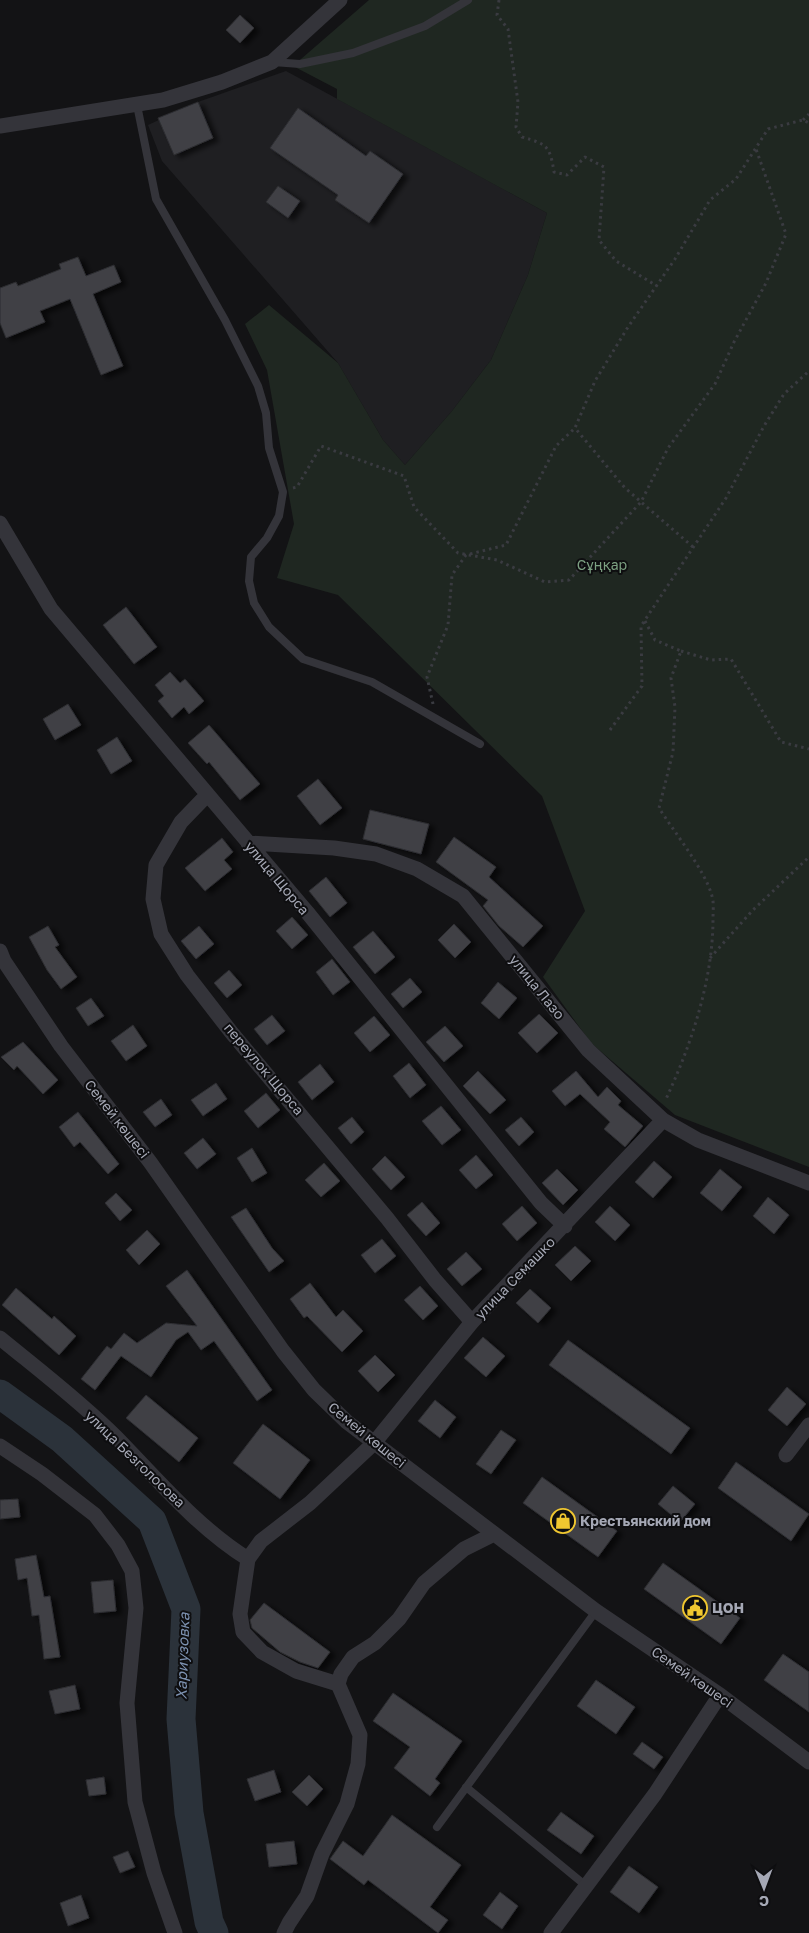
<svg xmlns="http://www.w3.org/2000/svg" width="809" height="1933" font-family="'Golos Text',sans-serif">
<style>
.built{fill:#1f1f22}
.green{fill:#1f2721}
.lines{fill:none;stroke-linecap:round;stroke-linejoin:round}
.river{stroke:#2b323a;stroke-width:29}
.building{fill:#3f4045;stroke:#2d2d31;filter:url(#shadow)}
.path{stroke:#3a3b41;stroke-width:3;stroke-dasharray:2.5 4;stroke-linecap:butt}
.service{stroke:#34343a;stroke-width:8}
.minor{stroke:#34343a;stroke-width:15}
.labels{text-anchor:middle;stroke-width:4;stroke-linejoin:round;paint-order:stroke}
.park-label{font-size:14px;fill:#7ca082;stroke:#0e0e10}
.street-label{font-size:14px;fill:#a5a8b5;stroke:#0e0e10}
.poi-label{font-size:14px;font-weight:bold;fill:#a5a8b5;stroke:#0e0e10;text-anchor:start}
.water-label{font-size:15px;font-style:italic;fill:#7c91b0;stroke:#0e0e10}
</style>
<defs>
<filter id="shadow"><feDropShadow dx="5.5" dy="3" stdDeviation="2.5" flood-color="#0009"/></filter>
</defs>
<rect width="100%" height="100%" fill="#131315"/>
<path class="built" d="M286 71 547 213 528 275 491 360 452 411 405 465 383 440 338 363 162 161 148 125 198 102Z"/>
<path class="green" d="M369 0H809V1167L675 1115 591 1043 543 977 585 911 542 796 338 595 277 578 294 524 267 370 245 324 269 305 338 363 383 440 405 465 452 411 491 360 528 275 547 213 337 99V89L293 66Z"/>
<g class="lines">
<path class="river" d="M0 1394 62 1439 152 1521 186 1609 181 1719 189 1813 209 1922 214 1933"/>
</g>
<path class="building" d="M240 15 254 28 240 43 226 30Z
M198 102 213 138 174 155 158 118Z
M298 108 366 156 370 151 403 174 369 223 335 200 338 195 270 148Z
M278 186 300 201 288 218 266 202Z
M78 257 86 276 114 265 121 282 93 294 123 366 101 375 70 299 40 311 45 322 6 338 0 323V288L16 282 18 286 61 269 59 264Z
M126 607 157 647 134 664 103 625Z
M170 672 180 683 185 679 204 701 189 714 184 707 172 718 158 701 164 696 155 685Z
M68 704 81 725 55 740 43 719Z
M209 725 260 784 240 800 209 762 207 764 188 743Z
M117 737 132 761 111 774 97 750Z
M318 779 342 808 320 825 297 796Z
M370 810 429 824 421 854 363 839Z
M454 837 496 867 489 877 543 926 523 947 499 926 483 906 488 900 436 862Z
M222 838 233 852 224 860 232 869 205 891 185 868Z
M326 877 347 903 330 917 309 891Z
M292 917 308 935 292 949 276 931Z
M454 924 471 942 455 958 438 940Z
M48 926 59 945 55 947 77 977 61 989 47 970 29 937Z
M199 926 214 944 196 959 181 941Z
M373 931 395 957 375 974 353 947Z
M332 959 350 982 333 995 316 972Z
M229 970 242 985 227 998 214 983Z
M410 978 422 992 403 1008 391 994Z
M498 982 517 998 499 1019 481 1003Z
M91 998 104 1016 88 1026 76 1008Z
M539 1014 558 1033 537 1053 518 1033Z
M272 1015 285 1031 267 1045 254 1029Z
M374 1016 390 1035 370 1052 354 1033Z
M133 1025 147 1046 126 1061 111 1041Z
M445 1026 463 1046 444 1062 426 1042Z
M23 1042 58 1080 43 1094 17 1066 14 1070 1 1057Z
M409 1063 426 1085 410 1098 393 1076Z
M320 1064 334 1082 312 1100 298 1082Z
M478 1071 506 1100 490 1114 463 1086Z
M576 1071 598 1097 607 1087 621 1101 618 1105 643 1126 625 1147 604 1129 610 1122 580 1094 565 1106 552 1091Z
M216 1083 227 1099 203 1116 191 1100Z
M266 1093 280 1110 258 1128 244 1111Z
M161 1099 172 1115 155 1127 143 1112Z
M441 1106 461 1130 442 1145 422 1121Z
M78 1112 119 1164 108 1174 80 1142 74 1147 59 1127Z
M352 1117 364 1132 351 1144 338 1128Z
M521 1117 534 1132 519 1146 505 1130Z
M203 1138 216 1154 197 1169 184 1153Z
M252 1148 267 1173 252 1182 237 1158Z
M476 1155 493 1175 476 1189 459 1170Z
M385 1156 405 1177 391 1190 372 1169Z
M654 1161 672 1177 653 1198 635 1182Z
M324 1163 340 1181 321 1197 305 1180Z
M557 1169 578 1190 563 1205 542 1183Z
M720 1169 742 1187 722 1211 700 1193Z
M116 1193 132 1210 120 1221 105 1203Z
M768 1197 789 1215 774 1234 753 1216Z
M422 1202 440 1223 426 1236 407 1215Z
M522 1206 537 1223 517 1241 502 1224Z
M610 1206 630 1225 615 1241 595 1222Z
M246 1208 272 1248 284 1261 269 1272 231 1217Z
M147 1230 160 1244 139 1265 126 1250Z
M382 1239 396 1256 375 1273 361 1255Z
M575 1246 591 1261 571 1281 555 1265Z
M466 1252 482 1269 462 1286 447 1269Z
M187 1270 272 1390 257 1401 214 1341 201 1350 188 1332 176 1340 151 1377 121 1356 95 1390 81 1379 107 1346 111 1349 124 1333 137 1343 166 1323 197 1326 166 1286Z
M310 1283 336 1317 343 1310 363 1331 342 1352 307 1316 304 1318 290 1299Z
M420 1286 438 1306 423 1320 404 1300Z
M16 1288 52 1319 54 1316 76 1336 59 1355 2 1305Z
M530 1289 551 1308 538 1323 516 1303Z
M483 1337 505 1356 486 1377 464 1358Z
M568 1340 690 1428 671 1454 549 1365Z
M375 1355 395 1375 378 1392 358 1371Z
M787 1387 806 1404 787 1426 768 1410Z
M146 1395 198 1438 179 1462 126 1418Z
M435 1400 456 1417 440 1438 418 1421Z
M263 1424 310 1460 280 1499 233 1463Z
M501 1430 516 1440 491 1474 476 1464Z
M736 1462 809 1514 791 1541 718 1488Z
M542 1477 617 1531 598 1557 523 1503Z
M673 1486 695 1504 680 1522 658 1504Z
M18 1499 20 1517 0 1519V1500Z
M36 1555 44 1597 50 1596 60 1657 44 1659 39 1615 32 1616 27 1578 18 1580 15 1559Z
M663 1563 740 1618 721 1644 644 1589Z
M113 1580 116 1611 94 1613 91 1582Z
M264 1603 330 1652 318 1668 300 1662 280 1652 252 1628 250 1620Z
M783 1654 809 1672V1712L764 1680Z
M596 1680 635 1707 616 1734 577 1706Z
M75 1685 80 1709 55 1714 49 1691Z
M393 1693 462 1741 435 1779 440 1783 430 1796 394 1768 410 1747 373 1721Z
M642 1742 663 1757 654 1769 633 1754Z
M274 1770 281 1792 255 1801 247 1779Z
M309 1775 323 1789 307 1806 292 1792Z
M104 1777 106 1794 89 1796 86 1780Z
M561 1812 594 1836 581 1854 547 1830Z
M392 1815 461 1865 430 1907 448 1920 438 1933 368 1880 364 1885 330 1859 343 1841 363 1856Z
M294 1841 297 1864 269 1867 266 1844Z
M128 1851 135 1867 120 1873 113 1857Z
M629 1866 658 1887 639 1913 610 1892Z
M500 1892 518 1906 502 1929 483 1915Z
M81 1895 89 1918 68 1926 60 1903Z"/>
<g class="lines">
<path class="path" d="M499 0 497 15 508 29 518 102 516 127 522 137C547 144 550 146 554 172L567 175 585 157 604 167 599 240 616 261 657 286
M803 120 809 114
M293 488 297 487 321 446 404 476 414 507 458 553 497 560 545 582 569 580 641 502 668 448 715 384 734 342 766 283 786 234 756 149
M693 547 625 488 575 428 595 381 628 327 675 259 710 200 736 179 768 129 803 120 809 123
M645 621 655 640 681 651 671 678 675 707 673 752 659 808C674 832 705 870 712 896 714 902 713 912 713 919 713 980 691 1046 665 1101
M681 651 711 660 731 659 781 742 809 749
M433 704 427 677 448 625 452 575 466 555 506 545 556 446 575 428
M610 730 642 686 641 626 726 498 764 426 784 394 809 371
M710 958 752 911 809 857"/>
<path class="service" d="M273 62 300 64 353 53 425 26 468 0
M137 105 156 199 225 320 258 386 266 413 269 448 283 492 279 516 267 538 251 557 249 581 254 603 269 627 303 659 372 682 480 744
M466 1787 585 1885
M437 1827 596 1611"/>
<path class="minor" d="M0 126 163 100 222 82 272 62 340 0
M0 523 51 609 307 912 541 1203 565 1226
M207 795 181 822 156 865 153 899 161 934 187 975 231 1032 387 1218 435 1280 472 1322
M248 843 334 848 376 854 417 869 463 896 588 1050 663 1120 698 1140 809 1183
M0 951 4 961 61 1046 150 1162 283 1351 314 1390 347 1422 596 1611 720 1695 809 1762
M0 1338C39 1370 81 1402 116 1437 158 1480 197 1527 248 1559
M0 1446 42 1474 95 1515 118 1545 132 1571 136 1608 127 1703 135 1802 154 1873 175 1933
M786 1455 809 1425
M338 1684 296 1671 262 1652 243 1632 240 1614 248 1559 261 1541 310 1503 374 1443 472 1322 663 1120
M284 1933 289 1923 307 1896 322 1854 347 1804 358 1764 360 1735 338 1684 341 1674 353 1657 375 1643 399 1619 424 1583 464 1549 494 1534
M551 1933 655 1794 720 1695"/>
</g>
<defs>
<symbol id="shop-ring" viewBox="-11 -11 22 22"><circle r="9.5" fill="#0e0e10" stroke="#f0c730" stroke-width="1.5"/><path d="M-5-2.5h2.3a2.7 3.5 0 0 1 5.4 0H5L5.5 6h-11ZM-1.5-2.5h3a1.5 2.3 0 0 0-3 0Z" fill="#f0c730"/></symbol>
<symbol id="civic-ring" viewBox="-11 -11 22 22"><circle r="9.5" fill="#0e0e10" stroke="#f0c730" stroke-width="1.5"/><path d="M-.6-6.5H3V-4.5H.6V-3L4-1V1h2V6H-6V1h2V-1L-.6-3ZM-1.2 2.5V6h2.4V2.5Z" fill="#f0c730"/></symbol>
</defs>
<g fill-rule="evenodd">
<use href="#shop-ring" x="549" y="1507" width="28" height="28"/>
<use href="#civic-ring" x="681" y="1594" width="28" height="28"/>
</g>
<g class="labels">
<g class="park-label">
<text x="602" y="570">Сұңқар</text>
</g>
<g class="street-label">
<text transform="translate(277 878) rotate(50)" y="5">улица Щорса</text>
<text transform="translate(537 987) rotate(51)" y="5">улица Лазо</text>
<text transform="translate(264 1069) rotate(50)" y="5">переулок Щорса</text>
<text transform="translate(117 1119) rotate(52)" y="5">Семей көшесі</text>
<text transform="translate(515 1278) rotate(-46)" y="5">улица Семашко</text>
<text transform="translate(367 1435) rotate(39)" y="5">Семей көшесі</text>
<text transform="translate(135 1459) rotate(44)" y="5">улица Безголосова</text>
<text transform="translate(692 1677) rotate(35)" y="5">Семей көшесі</text>
</g>
<g class="poi-label">
<text x="580" y="1526">Крестьянский дом</text>
<text x="712" y="1613">ЦОН</text>
</g>
<g class="water-label">
<text transform="translate(183 1656) rotate(-88)" y="5">Хариузовка</text>
</g>
</g>
<g transform="translate(764 1888) rotate(179)" stroke="#0e0e10" stroke-width="4" paint-order="stroke">
<path d="M0-4L9 19L0 12L-9 19Z" fill="#a5a8b5"/>
<text y="-8" font-size="14" font-weight="bold" text-anchor="middle" fill="#a5a8b5">С</text>
</g>
</svg>
